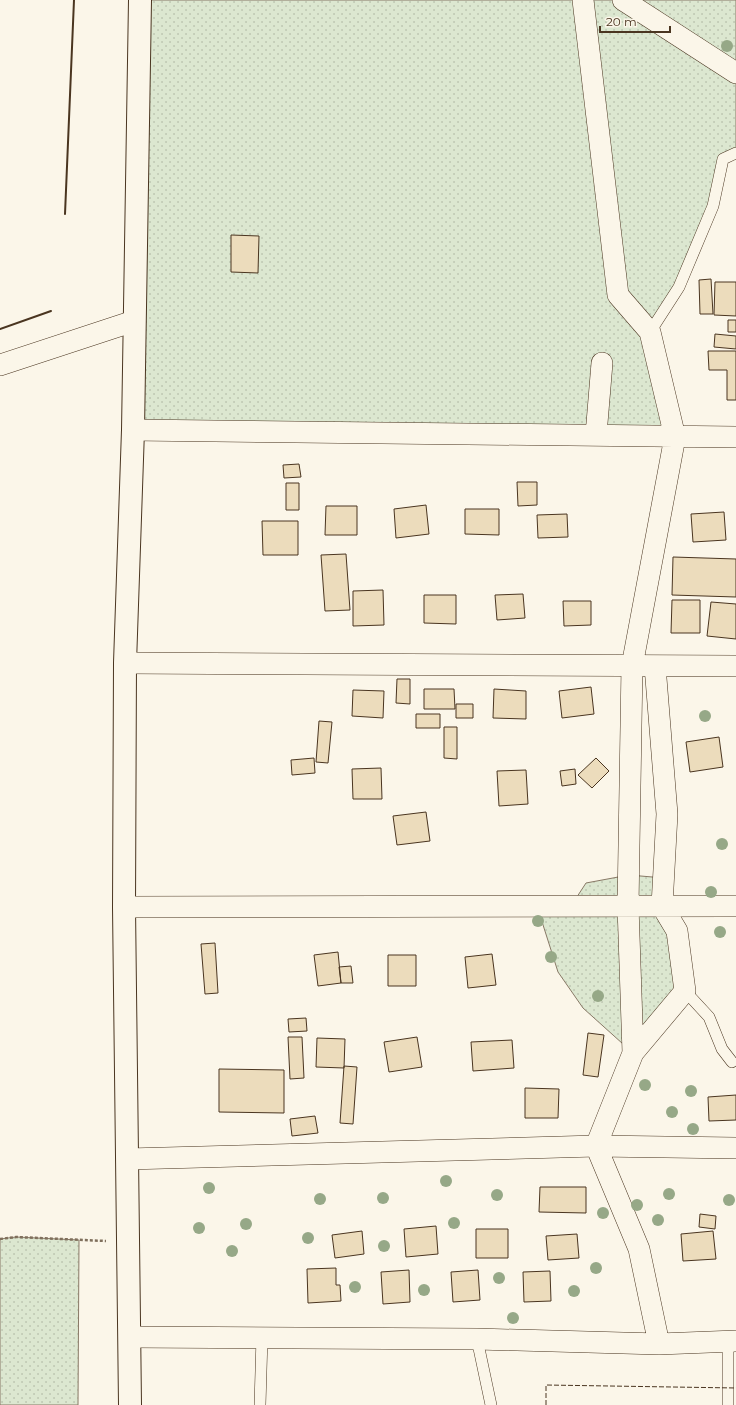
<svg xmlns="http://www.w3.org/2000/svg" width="736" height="1405" font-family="Montserrat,sans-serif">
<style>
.grass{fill:url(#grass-dots);stroke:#887966}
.building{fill:#ecdcbc;stroke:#4a3520}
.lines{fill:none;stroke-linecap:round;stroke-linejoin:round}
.lane-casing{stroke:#4a3520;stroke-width:12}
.street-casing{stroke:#4a3520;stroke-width:22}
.secondary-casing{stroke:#4a3520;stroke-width:24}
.path{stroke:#7f6f5c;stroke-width:2.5;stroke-dasharray:3 2;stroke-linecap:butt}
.lane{stroke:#fbf6e9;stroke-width:11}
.street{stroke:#fbf6e9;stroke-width:21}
.secondary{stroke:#fbf6e9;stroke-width:22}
.fence{stroke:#4a3520;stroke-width:1;stroke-dasharray:5 2;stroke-linecap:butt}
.wall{stroke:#4a3520;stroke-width:2}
.tree{fill:#96a887}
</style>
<defs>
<pattern id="grass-dots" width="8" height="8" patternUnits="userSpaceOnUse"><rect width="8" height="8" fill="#dce7d0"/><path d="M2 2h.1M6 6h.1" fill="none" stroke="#bec7b2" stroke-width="1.8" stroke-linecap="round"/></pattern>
</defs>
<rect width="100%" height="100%" fill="#fbf6e9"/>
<path class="grass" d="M140 0H736V153L723 159 713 206 679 287 650 332 675 437 133 430Z
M629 875 664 878 685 991 633 1053 583 1008 558 972 537 906H571L586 883Z
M16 1237 79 1240 78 1405H0V1239Z"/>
<path class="building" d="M231 235 259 236 258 273 231 272Z
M711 279 713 314H700L699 280Z
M715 282H736V316L714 315Z
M728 320H736V332H728Z
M715 334 736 336V349L714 347Z
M708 351H736V400H727V370H709Z
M299 464 301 477 284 478 283 465Z
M517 482H537V505L518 506Z
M286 483H299V510H286Z
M426 505 429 534 396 538 394 509Z
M326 506H357V535H325Z
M465 509H499V535L465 534Z
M724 512 726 540 693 542 691 514Z
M567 514 568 537 538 538 537 515Z
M262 521H298V555H263Z
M346 554 350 610 325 611 321 555Z
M673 557 736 559V597L672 595Z
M383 590 384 625 353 626V591Z
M523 594 525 618 497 620 495 595Z
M424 595H456V624L424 623Z
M672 600H700V633H671Z
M563 601H591V625L564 626Z
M711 602 736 604V639L707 636Z
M397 679H410V704L396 703Z
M591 687 594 714 562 718 559 691Z
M424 689H454L455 709H424Z
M494 689 526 691V719L493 718Z
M353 690 384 691 383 718 352 716Z
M456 704H473V718H456Z
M416 714H440V728H416Z
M319 721 332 722 328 763 316 762Z
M444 727H457V759L444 758Z
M719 737 723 767 690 772 686 742Z
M314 758 315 773 292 775 291 760Z
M596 758 609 771 592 788 578 775Z
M381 768 382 799H353L352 769Z
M575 769 576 784 562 786 560 771Z
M526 770 528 804 499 806 497 771Z
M426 812 430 841 397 845 393 816Z
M215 943 218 993 205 994 201 944Z
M338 952 341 983 318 986 314 955Z
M492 954 496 985 468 988 465 957Z
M388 955H416V986H388Z
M351 966 353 983H341L339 967Z
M306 1018 307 1031 289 1032 288 1019Z
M588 1033 604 1035 598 1077 583 1075Z
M288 1037H302L304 1078 290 1079Z
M417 1037 422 1067 389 1072 384 1042Z
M317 1038 345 1039 344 1068 316 1067Z
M512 1040 514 1068 473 1071 471 1042Z
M344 1066 357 1067 353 1124 340 1123Z
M219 1069 284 1070V1113L219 1112Z
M525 1088 559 1089 558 1118H525Z
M736 1095V1120L709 1121 708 1097Z
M315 1116 318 1133 292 1136 290 1119Z
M540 1187H586V1213L539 1212Z
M700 1214 716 1216 715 1229 699 1227Z
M436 1226 438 1254 406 1257 404 1229Z
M476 1229H508V1258H476Z
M362 1231 364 1254 335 1258 332 1235Z
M713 1231 716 1259 683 1261 681 1234Z
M577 1234 579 1258 548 1260 546 1236Z
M336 1268V1285H340L341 1301 308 1303 307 1269Z
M409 1270 410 1302 383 1304 381 1272Z
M478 1270 480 1300 453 1302 451 1272Z
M550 1271 551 1301 524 1302 523 1272Z"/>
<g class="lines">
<defs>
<path id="lane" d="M650 332 679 287 713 206 723 159 736 153
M685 991 709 1017 722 1049 732 1062
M477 1339 491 1405
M260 1405 262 1337
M728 1405V1341"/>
<path id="street" d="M583 0 618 295 650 332 675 437 632 666 628 906 633 1053 596 1146 639 1249 659 1344
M623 0 736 73
M0 365 134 321
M133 430 736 437
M596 435 602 363
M125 663 736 666
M124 907 736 906
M633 1053 685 991 677 931 662 906 667 814 655 666
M128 1159 596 1146 736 1148
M130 1337 477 1339 659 1344 736 1341"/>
<path id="secondary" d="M130 1405 124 907 125 663 133 430 140 0"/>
</defs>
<use href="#lane" class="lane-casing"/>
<use href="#street" class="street-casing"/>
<use href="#secondary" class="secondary-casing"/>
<path class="path" d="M0 1239 16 1237 106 1241"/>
<use href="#lane" class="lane"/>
<use href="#street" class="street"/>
<use href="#secondary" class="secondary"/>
<path class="fence" d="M546 1405V1385L736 1388"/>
<path class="wall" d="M65 214 74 0
M0 329 51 311"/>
</g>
<g class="tree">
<circle cx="727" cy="46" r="6"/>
<circle cx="705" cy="716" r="6"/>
<circle cx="722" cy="844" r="6"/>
<circle cx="711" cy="892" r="6"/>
<circle cx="538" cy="921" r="6"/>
<circle cx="720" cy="932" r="6"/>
<circle cx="551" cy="957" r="6"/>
<circle cx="598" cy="996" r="6"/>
<circle cx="645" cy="1085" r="6"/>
<circle cx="691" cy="1091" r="6"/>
<circle cx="672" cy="1112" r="6"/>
<circle cx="693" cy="1129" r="6"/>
<circle cx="446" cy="1181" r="6"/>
<circle cx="209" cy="1188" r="6"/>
<circle cx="669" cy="1194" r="6"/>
<circle cx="497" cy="1195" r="6"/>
<circle cx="383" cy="1198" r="6"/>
<circle cx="320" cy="1199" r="6"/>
<circle cx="729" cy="1200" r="6"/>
<circle cx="637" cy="1205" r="6"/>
<circle cx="603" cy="1213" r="6"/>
<circle cx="658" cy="1220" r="6"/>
<circle cx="454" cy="1223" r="6"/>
<circle cx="246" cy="1224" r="6"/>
<circle cx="199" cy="1228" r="6"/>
<circle cx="308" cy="1238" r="6"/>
<circle cx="384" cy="1246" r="6"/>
<circle cx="232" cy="1251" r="6"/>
<circle cx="596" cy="1268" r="6"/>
<circle cx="499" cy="1278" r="6"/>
<circle cx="355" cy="1287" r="6"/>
<circle cx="424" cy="1290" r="6"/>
<circle cx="574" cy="1291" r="6"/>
<circle cx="513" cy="1318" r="6"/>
</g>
<path d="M600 26v6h70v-6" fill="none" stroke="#4a3520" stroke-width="2"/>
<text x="606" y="26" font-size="12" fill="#4a3520" stroke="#fbf6e9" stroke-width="3" paint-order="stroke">20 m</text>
</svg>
